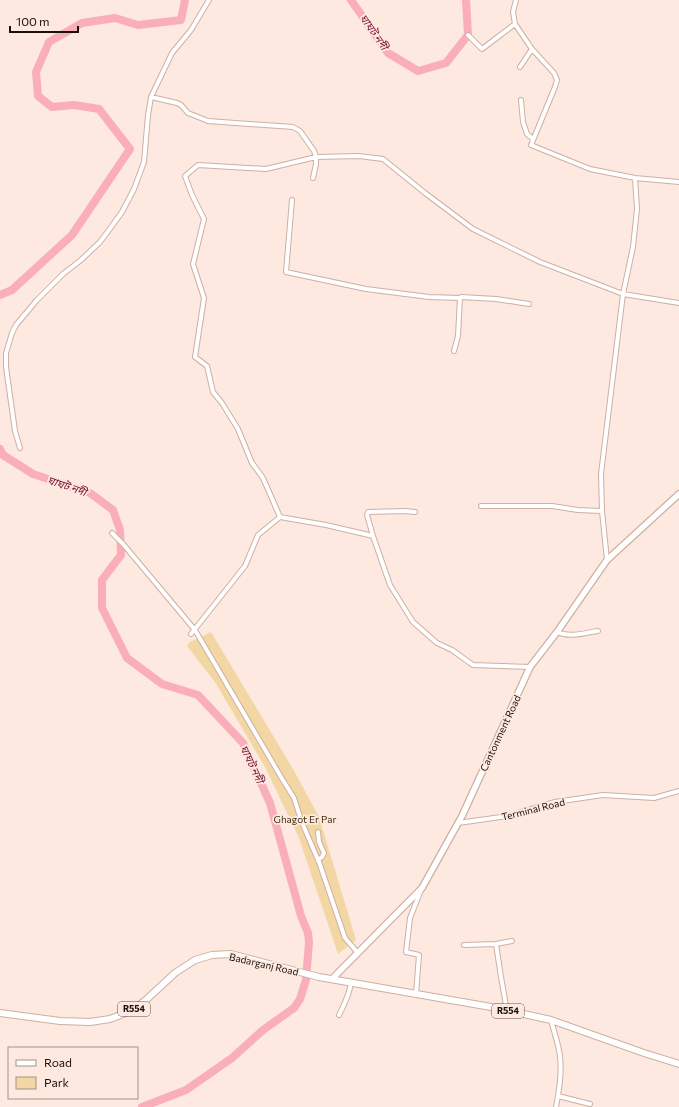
<svg xmlns="http://www.w3.org/2000/svg" width="679" height="1107" font-family="Commissioner,'Noto Sans Bengali',sans-serif">
<style>
.green{fill:#f2d6a4}
.lines{fill:none;stroke-linecap:round;stroke-linejoin:round}
.river{stroke:#f9aeba;stroke-width:8}
.street-casing{stroke:#cfafa1;stroke-width:6}
.secondary-casing{stroke:#cfafa1;stroke-width:8}
.primary-casing{stroke:#cfafa1;stroke-width:8}
.street{stroke:#fff;stroke-width:4}
.secondary{stroke:#fff;stroke-width:5.5}
.primary{stroke:#fff;stroke-width:6}
.labels{text-anchor:middle;stroke-width:3.5;stroke-linejoin:round;paint-order:stroke}
.shield{fill:#fde9e0;stroke:#5f514b;stroke-width:1}
.shield-label{font-size:9px;font-weight:bold;fill:#1b100b}
.street-label{font-size:10px;fill:#1b100b;stroke:#fde9e0}
.park-label{font-size:10px;fill:#42310d;stroke:#fde9e0}
.water-label{font-size:11px;font-style:italic;fill:#7c1134;stroke:#fde9e0}
</style>
<rect width="100%" height="100%" fill="#fde9e0"/>
<path class="green" d="M211 632 293 769 319 817 356 940 338 954 299 838 265 767 215 682 187 646 190 642Z"/>
<g class="lines">
<path class="river" d="M351 0 388 53 418 71 446 63 468 35 466 0
M0 295 12 290 72 235 130 149 99 109 74 105 52 107 38 96 36 72 49 42 82 23 115 18 138 25 181 20 185 0
M0 449 3 455 33 474 90 493 113 510 120 530 121 555 102 580V608L127 658 162 684 198 695 243 743 270 803 301 916 308 933 309 942 306 980 300 999 294 1008 263 1030 232 1058 186 1090 142 1107"/>
<defs>
<path id="street" d="M516 0 513 12 515 24 532 49 554 73 557 80 555 87 531 145 590 169 635 178 679 182
M468 35 482 49 515 24
M520 67 532 49
M151 97 177 103 181 105 188 113 208 121 293 127 300 131 314 151 316 157V164L313 178
M521 100 523 122 527 134 533 139
M292 200 286 272 366 289 429 297 460 298 461 297 496 299 529 304
M454 351 458 336 460 298
M20 448 15 431 6 367V353L12 333 16 325 37 300 63 274 81 260 100 242 109 230 122 212 134 189 144 162 148 115 151 97 172 53 191 30 209 0
M481 506H552L578 510 602 511
M280 517 263 478 252 463 238 429 222 403 213 392 207 366 195 357 204 298 193 264 204 219 192 195 185 176 198 165 266 169 316 157 359 156 383 159 425 193 473 229 540 262 623 294 679 303
M112 533 123 544 195 630 281 777 294 798 301 820 318 860 322 857 324 853 319 842 318 832
M373 536 367 515 368 512 404 511 415 512
M607 560 602 511 601 474 623 294 633 247 637 209 635 178
M557 632C570 638 584 633 598 631
M191 634 245 566 258 535 280 517 326 525 373 536 390 585 413 622 437 643 452 650 473 665 530 667
M458 823 508 816 555 802 603 795 654 798 679 791
M318 860 319 862 345 938 358 953
M496 944 501 977 507 1011
M464 945 496 944 512 941
M416 994 419 955 406 952 410 918 421 890
M339 1015C344 1005 350 994 351 982
M551 1020C554 1032 559 1045 560 1057 562 1074 559 1090 556 1107
M558 1096 590 1104"/>
<path id="secondary" d="M332 979 422 888 462 816 530 667 557 632 607 560 679 494"/>
<path id="primary" d="M0 1013 60 1021 90 1022 110 1019 133 1010 147 999 175 973 195 960 212 955 231 954 319 977 491 1007 551 1020 644 1053 679 1064"/>
</defs>
<use href="#street" class="street-casing"/>
<use href="#secondary" class="secondary-casing"/>
<use href="#primary" class="primary-casing"/>
<use href="#street" class="street"/>
<use href="#secondary" class="secondary"/>
<use href="#primary" class="primary"/>
</g>
<g class="labels">
<g class="shield">
<rect x="118" y="1002" width="32" height="14" rx="3"/>
<rect x="492" y="1004" width="32" height="14" rx="3"/>
</g>
<g class="shield-label">
<text x="134" y="1012">R554</text>
<text x="508" y="1014">R554</text>
</g>
<g class="street-label">
<text transform="translate(500 733) rotate(-65)" y="4">Cantonment Road</text>
<text transform="translate(533 809) rotate(-14)" y="4">Terminal Road</text>
<text transform="translate(264 964) rotate(13)" y="4">Badarganj Road</text>
</g>
<g class="park-label">
<text x="305" y="823">Ghagot Er Par</text>
</g>
<g class="water-label">
<text transform="translate(374 32) rotate(55)" y="4">ঘাঘট নদী</text>
<text transform="translate(67 486) rotate(19)" y="4">ঘাঘট নদী</text>
<text transform="translate(252 764) rotate(65)" y="4">ঘাঘট নদী</text>
</g>
</g>
<rect x="8" y="1047" width="130" height="52" fill="#fde9e0" stroke="#a3928b"/>
<rect x="16" y="1060" width="20" height="6" fill="#ffffff" stroke="#a3928b"/>
<text x="44" y="1067" font-size="12" fill="#1b100b">Road</text>
<rect x="16" y="1077" width="20" height="12" fill="#f2d6a4" stroke="#a3928b"/>
<text x="44" y="1087" font-size="12" fill="#1b100b">Park</text>
<path d="M10 26v6h68v-6" fill="none" stroke="#1b100b" stroke-width="2"/>
<text x="16" y="26" font-size="12" fill="#1b100b" stroke="#fde9e0" stroke-width="3" paint-order="stroke">100 m</text>
</svg>
